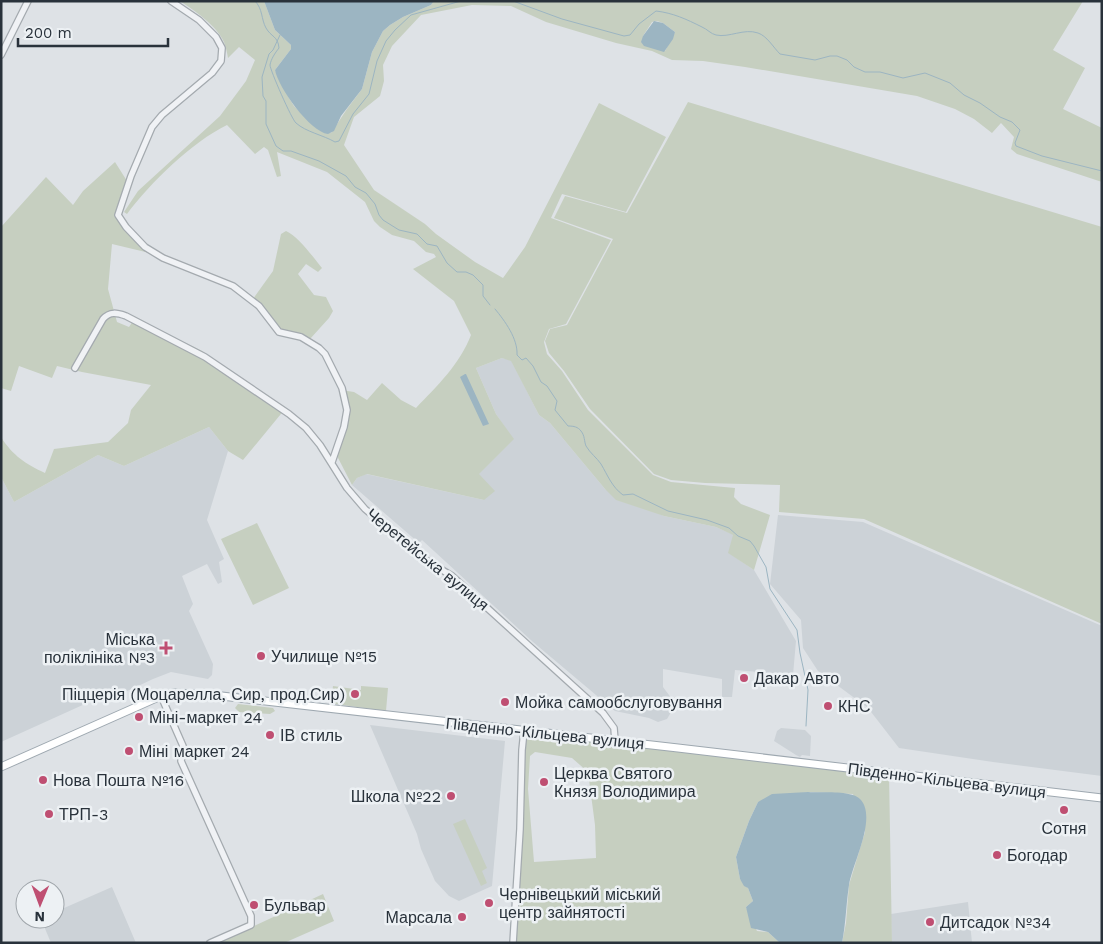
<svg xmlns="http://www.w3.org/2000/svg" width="1103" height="944" font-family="'Work Sans',sans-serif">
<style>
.built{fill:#ccd2d7}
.green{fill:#c6cfc0;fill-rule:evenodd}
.water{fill:#9cb5c2}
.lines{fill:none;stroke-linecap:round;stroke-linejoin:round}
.stream{stroke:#9cb5c2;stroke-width:1}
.minor-casing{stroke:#a4aaaf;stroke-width:8}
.major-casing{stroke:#9ea8b0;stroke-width:9}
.minor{stroke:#f0f2f5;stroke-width:5.5}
.major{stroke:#fff;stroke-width:7}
.poi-dot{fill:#bf4f72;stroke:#edf1f4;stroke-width:2}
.labels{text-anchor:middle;stroke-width:5;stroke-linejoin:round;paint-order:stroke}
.street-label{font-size:16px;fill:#29323b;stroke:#edf1f4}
.poi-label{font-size:16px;fill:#29323b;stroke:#edf1f4;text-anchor:start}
</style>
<rect width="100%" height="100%" fill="#dee2e6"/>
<path class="built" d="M502 358 511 360 539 415 550 423 605 489 664 516 716 527 734 535 729 553 754 570 796 641 793 675 735 670 732 697H722V679L663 669V687L672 699 673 709 667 719 658 722 649 718 615 711 533 642 422 540 419 543 352 485 357 478 366 474 484 500 478 474 513 439 496 414 476 368Z
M209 427 228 451 207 520 224 559 219 562 222 582 218 584 207 564 182 576 193 604 189 611 213 664 212 675 208 679 171 672 153 679 121 694 118 689 1 742V477L14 502 98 455 124 466Z
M778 515 863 522 1102 626V776L993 762 899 748 868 708 818 671 803 648 801 620 770 584Z
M370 725 505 741 492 886 459 901 449 896 435 881 421 849 417 834Z
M781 728 805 730 811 736 810 756 802 755 800 757 796 755 774 741 777 731Z
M112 887 136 943H51L41 919H55V912Z
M968 902 972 943H892L891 914Z"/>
<path class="green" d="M180 1H264L275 30 291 45V49L275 70 289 98 294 106 301 113 331 133 347 109 362 89 372 52 383 31 390 25 403 17 431 5 433 1H1083L1053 50 1085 68 1063 109 1102 128V182L1017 154 1011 149 1014 137 1001 123 992 133 974 119 955 109 917 96 745 67 703 61 672 60 652 51 616 43 546 22 511 6 472 5 421 15 392 46 383 65 384 81 380 96 354 117 344 145 374 190 425 224 436 234 475 262 503 278 525 247 599 103 666 137 626 212 562 194 551 218 611 240 566 324 549 329 544 342 547 354 562 371 588 410 653 475 671 482 735 488 734 497 741 504 770 515 754 570 728 553 733 535 716 527 664 516 616 500 605 489 550 423 539 415 511 361 502 358 476 368 496 414 514 439 479 474 495 491 484 500 367 474 357 478 352 485 336 454 346 420 341 390 354 392 367 400 382 383 401 400 416 408C437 386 460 364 471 335L454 301 413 269 436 257 434 254 426 252 414 241 392 235 380 227 374 221 365 202 327 172 277 152 281 176 277 177 268 150 264 147 255 154 227 125C192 142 150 183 127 214L124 212 138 191 220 116 246 81 255 60 239 47 228 58C227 53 226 47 224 42 216 25 195 11 180 1ZM657 21 663 23 675 32 665 51 643 36 652 22Z
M688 102 1102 227V624L864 519 779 512 780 485 705 483 671 480 654 474 590 409 564 371 549 353 545 341 550 329 567 325 613 239 554 218 565 196 627 213Z
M115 162 127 181 119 215 130 233 158 255 112 244 108 289 117 322 129 327 135 318 202 351 285 409 243 460 228 451 209 427 124 466 98 455 14 502 1 477V437C13 456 26 464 45 473L54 449 108 442 128 423 131 410 151 385 82 372 57 366 52 378 19 366 11 391 1 388V227L46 177 73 205 83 191Z
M286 231C298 236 313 257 322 268L318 272 306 264 298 274 314 295 326 297 333 311 329 318 310 339 287 334 277 329 253 299 273 271 281 234Z
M257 523 289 588 253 605 221 539Z
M333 686 361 690V686L388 688 386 711 335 704 331 701Z
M238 704 273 708 275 711 270 714 239 712 235 708Z
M525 732 889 774 892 943H842L846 923 849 885 865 832 853 794 808 792 758 802 749 821 736 857 740 879 748 888 753 901 746 907 757 931 768 932 780 943H513ZM535 752 572 758 588 772 595 825 596 858 534 862 528 789 530 756Z
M465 819 487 868 482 871 487 883 481 886 453 824Z
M323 894 334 921 284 943H217Z"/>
<path class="water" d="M264 1H433V2L431 5 403 17 390 25 383 31 372 52 362 89 341 116 334 131 328 134C310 132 278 87 275 70L291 49V45L275 30Z
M654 21 663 23 675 32 673 39 664 52 644 46 641 42 643 36Z
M465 374H466L489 424 483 426 460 377Z
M808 792C822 793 851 790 860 799 878 817 852 864 849 885 846 904 846 923 842 943H780L768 932 751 928 746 907 753 901 748 888 744 886 740 879 736 857 749 821 758 802 772 794Z"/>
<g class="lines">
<path class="stream" d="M255 1C263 9 261 19 266 28 271 37 278 36 279 48 275 53 271 59 270 65 270 70 292 120 296 123 306 132 323 135 335 142L339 141 353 114 369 94 377 61 386 41 395 30 411 15 461 1
M513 1 562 19 624 36 630 35 639 24 656 11C673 13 686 19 702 27 707 29 711 34 716 35 729 38 744 28 758 33 767 36 773 47 780 54L815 60 830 56H837L847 60 854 67 865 72H880L903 78 925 73 950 83 964 95 980 103 1000 117 1012 122 1020 130 1015 143 1016 146 1042 156 1102 171
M280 35 273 50 269 54 262 77 263 96 266 101V124L276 146 283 151H291L319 161 346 176 355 187 366 193 375 204 379 215 383 220 399 230 417 234 427 244 437 246 447 263 457 272H466L473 275 483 285V296L490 305
M495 309C505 321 518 339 517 355L522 360 526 358 533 366 541 382 547 386 557 401 555 410 568 426C574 426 578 427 581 431 585 436 584 441 586 446 590 453 597 458 601 464 608 476 612 487 623 495L633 494 668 511 707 520 729 528 738 536 750 541 754 546 766 567 770 589 797 630 800 653 808 690 806 726"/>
<defs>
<path id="minor" d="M171 1 199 20 216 37 222 48 221 61 212 73 162 115 152 127 131 176 118 215 126 227 145 247 163 258 233 286 259 306 279 332 301 337 319 348 325 354 342 388 347 410 344 427 332 462
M1 55 28 1
M75 368 103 319C110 311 117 313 126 316L205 357 289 414 306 428 320 445 347 488 365 509 424 559 452 576 603 713 614 728 615 741
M161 696 183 746 181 761 251 916V925L210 943
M513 943 520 829 522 750 524 731"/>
<path id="major" d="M1 767 161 696 174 693 213 695 678 748 1102 798"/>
</defs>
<use href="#minor" class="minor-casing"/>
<use href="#major" class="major-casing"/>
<use href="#minor" class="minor"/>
<use href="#major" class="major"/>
</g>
<g class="poi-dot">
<path d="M163.5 640.5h5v5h5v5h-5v5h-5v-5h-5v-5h5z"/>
<circle cx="261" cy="656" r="5"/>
<circle cx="744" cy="678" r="5"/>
<circle cx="355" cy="694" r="5"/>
<circle cx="505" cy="702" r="5"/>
<circle cx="828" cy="706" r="5"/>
<circle cx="139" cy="717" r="5"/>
<circle cx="270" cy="735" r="5"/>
<circle cx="129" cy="751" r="5"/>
<circle cx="43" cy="780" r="5"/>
<circle cx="544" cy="782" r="5"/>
<circle cx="451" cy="796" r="5"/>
<circle cx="1064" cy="810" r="5"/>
<circle cx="49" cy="814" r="5"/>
<circle cx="997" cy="855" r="5"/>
<circle cx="489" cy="903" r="5"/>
<circle cx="254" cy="905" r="5"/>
<circle cx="462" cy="917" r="5"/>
<circle cx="930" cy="922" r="5"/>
</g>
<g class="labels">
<g class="street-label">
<text transform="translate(428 559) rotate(39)" y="6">Черетейська вулиця</text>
<text transform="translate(545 733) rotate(6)" y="6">Південно-Кільцева вулиця</text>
<text transform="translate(947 780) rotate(7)" y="6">Південно-Кільцева вулиця</text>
</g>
<g class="poi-label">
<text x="155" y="645" text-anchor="end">Міська<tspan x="155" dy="18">поліклініка №3</tspan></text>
<text x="271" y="662">Училище №15</text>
<text x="754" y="684">Дакар Авто</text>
<text x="345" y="700" text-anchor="end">Піццерія (Моцарелла, Сир, прод.Сир)</text>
<text x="515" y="708">Мойка самообслуговування</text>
<text x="838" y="712">КНС</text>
<text x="149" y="723">Міні-маркет 24</text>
<text x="280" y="741">ІВ стиль</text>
<text x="139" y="757">Міні маркет 24</text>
<text x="554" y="779">Церква Святого<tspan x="554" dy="18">Князя Володимира</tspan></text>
<text x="53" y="786">Нова Пошта №16</text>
<text x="441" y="802" text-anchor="end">Школа №22</text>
<text x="59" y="820">ТРП-3</text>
<text x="1064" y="834" text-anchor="middle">Сотня</text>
<text x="1007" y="861">Богодар</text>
<text x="499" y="900">Чернівецький міський<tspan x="499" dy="18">центр зайнятості</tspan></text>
<text x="264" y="911">Бульвар</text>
<text x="452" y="923" text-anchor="end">Марсала</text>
<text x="940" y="928">Дитсадок №34</text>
</g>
</g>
<rect width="1103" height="944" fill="none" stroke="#29323b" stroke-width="5"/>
<g transform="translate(40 904) rotate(181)"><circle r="24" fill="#edf1f4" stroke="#9fa5aa"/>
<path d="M0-4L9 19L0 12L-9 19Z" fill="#bf4f72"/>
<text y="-8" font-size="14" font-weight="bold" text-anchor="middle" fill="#29323b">N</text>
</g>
<path d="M18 38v8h150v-8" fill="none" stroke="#29323b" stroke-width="2.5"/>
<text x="25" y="38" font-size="15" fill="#29323b" stroke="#edf1f4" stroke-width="4" paint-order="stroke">200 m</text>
</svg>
